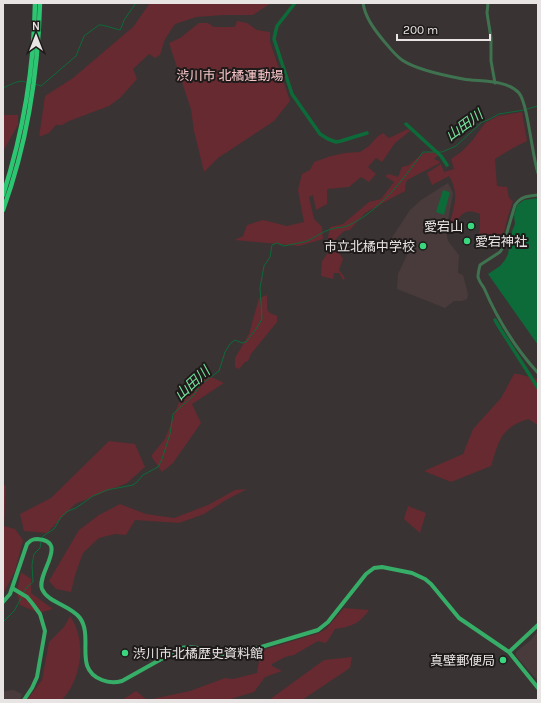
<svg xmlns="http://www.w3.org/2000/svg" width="541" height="703" font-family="Karla,'Noto Sans JP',sans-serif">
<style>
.built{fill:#493b3b}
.green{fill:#662a30}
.water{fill:#0d6a39}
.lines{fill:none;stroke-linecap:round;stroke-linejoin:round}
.stream{stroke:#0d6a39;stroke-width:1}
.canal{stroke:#0d6a39;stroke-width:3.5}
.minor{stroke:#3f7350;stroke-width:3}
.major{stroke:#37ae68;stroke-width:4}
.highway{stroke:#2cc571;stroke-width:4.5}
.poi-dot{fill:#3ad77f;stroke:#1f1b1b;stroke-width:1.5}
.labels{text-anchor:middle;stroke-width:4;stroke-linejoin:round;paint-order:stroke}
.park-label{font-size:13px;fill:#f8c6c8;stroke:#1f1b1b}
.poi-label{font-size:13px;fill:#e9e4e4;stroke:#1f1b1b;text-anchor:end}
.water-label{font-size:14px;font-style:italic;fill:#77e49d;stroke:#1f1b1b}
</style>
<rect width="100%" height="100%" fill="#3a3333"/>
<path class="built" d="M448 183 453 193 447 226V235L448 241 459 255 458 273 463 275 468 294 467 299 462 301H454L445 308 397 289 398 274 408 253 389 242 410 210 421 200Z
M538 631V681L516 656V652L531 640Z
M14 690 22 694 20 700H3L4 691Z"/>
<path class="green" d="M150 3H271L253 15H224L196 17 175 24 165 39 160 55 155 58 149 54 133 69 137 79 120 98 109 106 69 121 62 125H56L49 133 39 137 45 96 73 78 133 27Z
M237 21 247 23 257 30 270 32V42L290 101 274 121 218 158 204 172 194 131 191 109 169 43 180 38 199 23H208L214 27H234L235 26Z
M522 112 527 141 513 148 495 159 497 186 507 187 509 198 513 201 508 216 501 245 499 248 493 244 487 249 478 237 480 228V214C471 210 462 210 458 221L450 222C455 205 459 192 449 176L432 185 427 173 441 164 444 172 454 169 451 159 461 152 472 141 485 123 498 116Z
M3 115H18V125L3 151Z
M408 129 410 131 395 143 382 162 376 158 368 167 376 174 369 182 361 177 349 187 327 189V204L316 210 313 195 309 197 314 219 322 227 323 239 299 246 235 240 243 236 247 225 263 220 287 226 304 222 298 190 302 174 310 170 314 162 331 156 345 153 360 152 369 146 377 137 383 133 389 138Z
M433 152 438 155 434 159 439 161 440 163 407 180 405 186V191L390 199 365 213 350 230 344 231 332 243H327L330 227 343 224 369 202 381 199 394 182 385 176 389 174 398 177 402 167 409 165 423 153Z
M330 250C336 250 340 253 343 259L339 270 345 278 343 280 339 273H334L333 279 321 276 322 261Z
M267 295V310L270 313 277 316V322L251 354 248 361 245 362 239 369 235 367V358L249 334 259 298Z
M205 374 224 383 192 404 201 423 173 463 162 472 151 456 165 439 186 384Z
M514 374H518L538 379V425L528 419C501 428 499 440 491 466L451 482 424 471 463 454 473 429 501 398Z
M109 441 135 444 145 467 127 483 75 504 47 533 24 531 20 514 51 498Z
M3 485 6 486 4 526 15 529 23 540 15 571 3 594Z
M247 489 226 500 204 514 179 523 135 520 126 535 115 534 99 538 83 553 75 575 71 592 56 589 49 581 79 530 99 515 120 504 146 514 174 518 208 505 235 490Z
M408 506 426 513 420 533 404 519Z
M21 572 31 579V593L53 609 39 613 20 605 17 592Z
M344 608 369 610C358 625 352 626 335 629L327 642 325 643 318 641 294 655 285 657 272 664V666L282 671 265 677 254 692 227 700H122L136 691 147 700 190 691 225 678 233 679 257 673 260 655 263 654V650L319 633 326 629Z
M70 616C87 641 82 678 62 700H27L42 680 49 642 64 627Z
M352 657 350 668 302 700H269L324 660Z"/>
<path class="water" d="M443 190 450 192 444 215 436 212Z
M538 198V345L488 274 500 266 505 260 508 254 512 231 515 224 514 215 517 205 524 200Z"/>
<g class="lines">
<path class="stream" d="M35 84 41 86 76 56 84 36 99 25H102L120 30 122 26 124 20 136 3
M3 88C11 85 18 79 26 82
M527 109 538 106
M42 539 43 536 54 529 61 517 68 511 76 508 93 496 107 490 133 485 137 482 143 475 158 467 162 459 170 434 173 414 194 395 200 385 219 371 225 352 230 344 235 340 242 343 246 342 256 329 262 319 260 288 264 266 270 257 272 245 277 243 284 246C292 244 301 243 307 241 316 237 323 231 332 229 337 227 342 228 347 226 379 212 403 180 423 152H442L456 146 482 122 488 120 499 114 524 110
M24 592 27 587 33 582 32 565 34 554 40 548 41 542
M3 622 14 611 23 595"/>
<path class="canal" d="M295 3 277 26 274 39 292 94 320 134 328 139 336 142 341 141 367 133
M406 124 441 156 447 165
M495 320 501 330 538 388"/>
<path class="minor" d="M363 3C365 17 374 29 383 40 389 47 395 55 402 60 415 69 447 76 463 79 480 82 506 79 519 93 528 104 532 156 538 173
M488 3 487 13 491 38V61L495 83
M538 195C528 196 521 196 515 205L502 249 500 252 480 265C479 269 478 273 478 277 479 281 482 285 484 288 497 318 516 349 538 373"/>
<path class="major" d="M12 588 27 597 32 603 40 614 45 631 37 677 32 688 24 700
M3 602 10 594 27 544C30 541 32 539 37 539 70 541 36 574 42 589 48 603 70 605 80 618 94 638 73 669 102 680 109 683 115 683 122 681L181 648C199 644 216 656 234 655L318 630 328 622 366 574 374 568 382 567 412 573 425 579 431 584 459 618 509 652 538 688
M509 652 538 625"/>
<path class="highway" d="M3 195C23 133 34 68 35 3
M3 210C27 144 38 73 40 3"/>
</g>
<g class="poi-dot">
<circle cx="471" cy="226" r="4"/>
<circle cx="467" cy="241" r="4"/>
<circle cx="423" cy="246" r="4"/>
<circle cx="125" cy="653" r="4"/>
<circle cx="503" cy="660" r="4"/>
</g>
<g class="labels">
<g class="park-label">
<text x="230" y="80">渋川市 北橘運動場</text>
</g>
<g class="poi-label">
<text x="463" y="231">愛宕山</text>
<text x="475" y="246" text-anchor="start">愛宕神社</text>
<text x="415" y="251">市立北橘中学校</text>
<text x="133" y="658" text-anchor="start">渋川市北橘歴史資料館</text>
<text x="495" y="665">真壁郵便局</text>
</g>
<g class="water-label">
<text transform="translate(464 125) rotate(-36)" y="5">山田川</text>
<text transform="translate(192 383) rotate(-43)" y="5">山田川</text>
</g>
</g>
<rect width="541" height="703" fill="none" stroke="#e9e4e4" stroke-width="8"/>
<g transform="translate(36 36)" stroke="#1f1b1b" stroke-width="3" paint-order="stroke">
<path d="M0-3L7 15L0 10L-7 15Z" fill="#e9e4e4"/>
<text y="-6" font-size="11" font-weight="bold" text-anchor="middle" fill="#e9e4e4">N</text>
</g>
<path d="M397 34v6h93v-6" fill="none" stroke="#e9e4e4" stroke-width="2"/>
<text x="403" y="34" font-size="12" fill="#e9e4e4" stroke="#1f1b1b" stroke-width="3" paint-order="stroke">200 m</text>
</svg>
